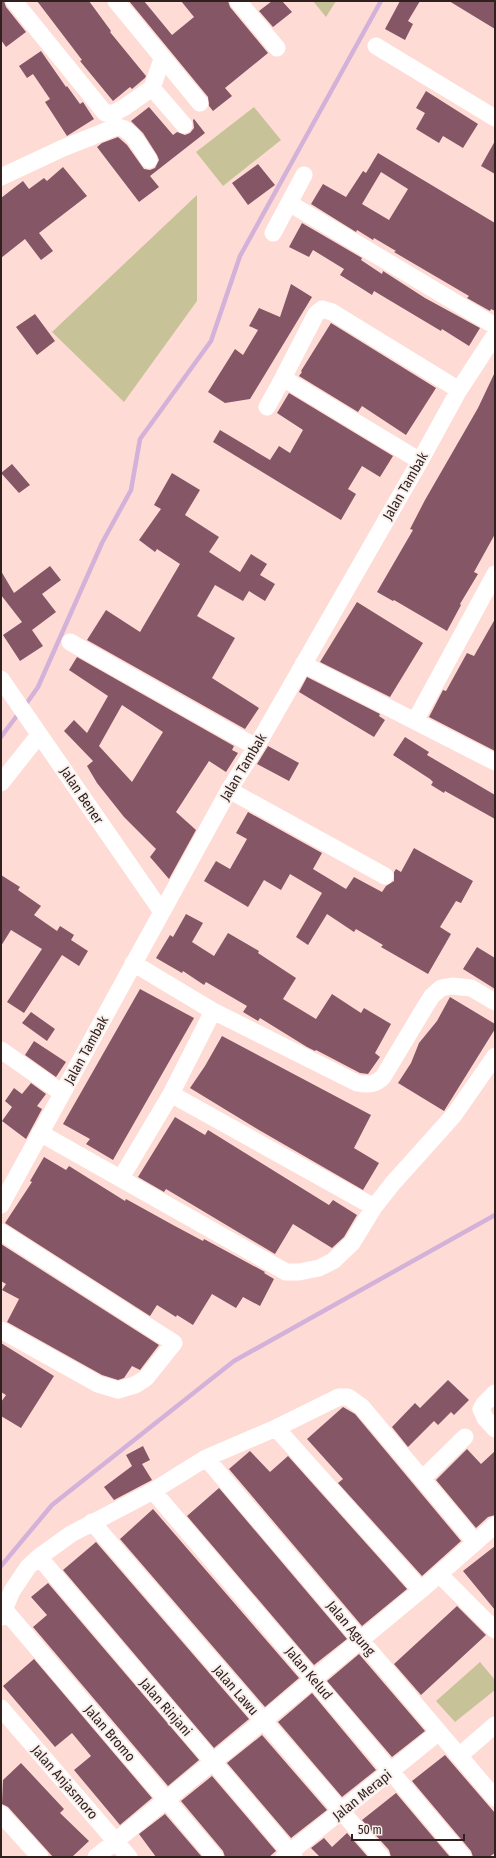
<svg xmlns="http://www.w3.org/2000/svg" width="496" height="1858" font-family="'Fira Sans Condensed',sans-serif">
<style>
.green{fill:#c8c298}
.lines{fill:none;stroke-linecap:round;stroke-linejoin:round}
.stream{stroke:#d4b1d9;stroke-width:4.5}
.building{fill:#855666;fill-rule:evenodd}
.minor{stroke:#fff;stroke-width:17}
.labels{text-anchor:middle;stroke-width:4;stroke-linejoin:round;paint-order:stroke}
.street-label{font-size:14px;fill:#30211e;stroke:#f9f0ee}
</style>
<rect width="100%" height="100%" fill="#fedcd5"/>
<path class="green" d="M313 1H336L326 17Z
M254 107 281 140 223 186 196 152Z
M197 195V301L124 402 52 332Z
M480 1662 495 1680V1690L455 1722 436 1701Z"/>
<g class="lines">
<path class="stream" d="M24 707 38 687 102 543 131 490 140 439 211 341 240 256 381 1
M1 737 19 713
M1 1566 52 1505 234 1361 495 1215"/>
</g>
<path class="building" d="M1 1H4L6 7 26 32 6 47 1 40Z
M37 1H89L111 31 110 32 146 76 145 78 132 89 130 87 113 101 80 61 82 60Z
M129 1H144L172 35 194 17 181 1H228L230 7 268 53 225 88 232 96 213 111 209 106 208 97Z
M272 1H282L292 12 273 27 259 11Z
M400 1H420L408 21 413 24 405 40 385 29Z
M449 1H495V29Z
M41 51 66 87 67 86 80 104 83 102 94 119 67 136 45 102 50 99 33 74 27 78 19 66Z
M426 91 478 124 463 148 443 136 439 143 416 129 425 113 416 108Z
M149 107 173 135 177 132 185 135 190 133 194 128 193 120 194 119 205 133 150 176 159 187 139 202 97 147 102 143 118 137 127 145 144 169 150 170 155 168 159 160 157 155 143 133 131 121Z
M495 141V174L481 166Z
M378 153 495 223V311L491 309 490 311 467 298 469 296 394 252 396 251 374 238 373 240 357 230 356 232 311 204 323 184 346 197 363 171 366 173ZM381 172 408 189 389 220 362 204Z
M258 164 275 185 248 205 232 183Z
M63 167 87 196 39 233 53 251 41 260 25 239 1 258V198L23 181 29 189 44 178 47 181Z
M302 223 362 258 361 260 382 274 383 271 425 298 480 328 469 346 442 329 441 331 374 291 372 295 361 288 340 275 344 269 313 250 309 257 289 247Z
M291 284 312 297 250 399 225 403 208 392 235 349 243 355 258 330 249 326 259 308 280 317Z
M35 314 55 341 37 355 16 327Z
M331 323 436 388 406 435 362 406 358 412 299 376 302 372 301 371Z
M495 372V534L474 572 478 574 460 604 461 605 447 631 394 600 393 601 377 592 413 530 410 529 425 500 478 408Z
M289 393 393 456 380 477 362 466 348 489 356 494 341 520 213 442 220 430 270 460 279 446 290 453 303 430 277 413Z
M12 464 30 485 19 493 1 473Z
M172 473 200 490 185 515 219 537 209 552 240 572 251 554 267 564 260 575 275 584 265 601 249 591 243 601 215 585 197 616 235 638 212 678 259 708 245 729 87 640 106 610 140 632 180 564 157 549 155 552 139 540 161 509 154 505Z
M50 566 61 580 42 594 56 612 32 630 43 646 20 661 3 635 22 622 1 595V571L14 593Z
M357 602 423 643 390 697 320 662Z
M495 619V751L429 717 443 690 446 691 467 653 474 656Z
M77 657 234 746 232 750 238 753 226 772 209 761 176 812 196 830 169 879 150 857 156 849 124 817 97 783 87 766 93 761 64 731 74 720 87 733 108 696 69 670ZM122 705 163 732 132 782 99 746Z
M307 677 380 714 379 716 385 720 374 737 299 692Z
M405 737 429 752 427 755 495 795V819L445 791 444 793 431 785 433 782 430 779 393 755Z
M268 746 299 763 289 781 257 764Z
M248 812 322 853 313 869 346 889 354 877 382 892 386 886 394 881V872L396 869 401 872 414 848 473 881 461 903 456 901 440 927 451 934 428 974 381 947 383 945 356 929 354 932 327 914 308 945 296 937 322 893 290 874 281 890 264 880 248 907 204 881 216 861 230 869 247 839 236 833Z
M1 875 20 887 18 890 41 906 34 915 57 931 60 926 74 935 71 940 88 951 79 966 62 955 24 1013 7 1002 42 949 11 930 1 946Z
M186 914 203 923 192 942 214 956 228 933 259 951 258 953 296 978 283 999 316 1019 332 994 361 1013 364 1008 391 1024 375 1053 380 1057 368 1074 360 1073 316 1050 315 1051 307 1047 260 1018 258 1021 243 1012 247 1006 206 982 204 985 183 971 182 973 156 958 170 935 173 937Z
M477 947 495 958V989L463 969Z
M140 989 194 1018 113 1160 86 1144 90 1139 63 1124Z
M450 997 495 1024V1029L444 1111 398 1083 411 1063 419 1043 437 1021Z
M31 1012 55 1029 47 1041 22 1023Z
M222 1036 371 1115 354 1148 379 1163 363 1190 259 1130 190 1088 205 1066Z
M34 1041 66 1062 56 1077 25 1055Z
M31 1083 46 1094 37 1106 42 1109 26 1139 2 1121 12 1107 5 1101 14 1088 22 1094Z
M175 1117 205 1135 208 1130 329 1205 333 1200 357 1215 344 1237 332 1248 293 1224 275 1254 166 1189 164 1192 138 1177Z
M44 1157 66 1170 69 1166 125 1201 126 1199 173 1225 203 1241 204 1239 265 1272 264 1273 274 1279 260 1306 243 1297 236 1308 212 1294 193 1325 177 1315 176 1317 157 1305 150 1316 5 1223 32 1182 30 1181Z
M1 1244 159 1345 140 1370 132 1366 124 1378 118 1380 102 1375 7 1322 19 1299 2 1290 6 1284 1 1281Z
M1 1343 54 1376 21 1428 1 1416V1402L6 1395 1 1392Z
M448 1380 469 1400 454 1415 451 1412 438 1425 434 1421 408 1447 392 1427 415 1403 420 1408Z
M343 1407 355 1414 461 1541 422 1576 338 1483 343 1479 307 1439Z
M143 1446 150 1460 142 1464 152 1480 114 1500 104 1487 132 1466 126 1455Z
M467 1449 481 1464 495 1451V1515L488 1517 476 1528 436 1480Z
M250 1451 270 1472 288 1456 407 1589 362 1626 229 1469Z
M219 1488 347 1639 314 1665 187 1516Z
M153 1509 299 1678 265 1707 120 1539Z
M96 1542 249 1719 214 1748 63 1570Z
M495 1546V1610L463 1571Z
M48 1583 199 1760 168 1786 33 1627 47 1615 31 1597Z
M457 1606 486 1635 421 1695 394 1664Z
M359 1654 425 1731 392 1757 327 1681Z
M34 1659 152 1798 120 1825 74 1770 91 1756 72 1733 55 1747 3 1686Z
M312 1693 376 1770 342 1797 278 1722Z
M262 1735 327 1810 291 1838 227 1763Z
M445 1755 495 1813V1853L489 1857H473L471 1851 412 1781Z
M21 1763 64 1809 60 1813 89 1841 72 1857H53L8 1807 2 1804 3 1780Z
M212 1776 276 1851 269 1857H225L223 1851 181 1801Z
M396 1793 450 1857H391L389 1850 362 1820Z
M165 1814 202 1857H156L139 1834Z
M347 1833 368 1857H320L311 1848 324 1838 332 1847Z"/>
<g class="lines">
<path class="minor" d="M14 1 105 113H114L125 107 152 88 162 59
M116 1 200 103
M238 1 277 48
M376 46 495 118
M152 88 184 125
M1 177 63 148 116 127C131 126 141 149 149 160
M289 203 495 326
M273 233 304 175
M283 378 316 314 322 309 332 312 459 390
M267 407 283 378 420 461
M70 642 256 747
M303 664 495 762
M1 679 162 912
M415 721 495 574
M1 783 39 735
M229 790 385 876
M133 963 213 1011 357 1083C368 1085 375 1085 383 1077L425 1007 432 996 441 988 452 986 471 988 495 1002
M1 1050 62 1093
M171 1094 374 1207
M40 1133 286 1272H299L319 1268 333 1261 352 1243 374 1207 393 1183 454 1115 495 1056
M121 1178 171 1094 213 1011
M1 1205 229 790 256 747 420 461 459 390 495 335
M1 1232 174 1343 146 1378 135 1385 118 1390 98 1384 1 1330
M495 1393 484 1404 481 1409 485 1418 495 1429
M276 1428 421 1590
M206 1458 495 1798
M422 1479 465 1437
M153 1491 313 1679 463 1857
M92 1522 381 1857
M39 1557 294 1857
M439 1574 495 1630
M4 1609 215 1857
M1 1617 12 1591 28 1567 39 1557 71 1534 153 1491 206 1458 276 1428 339 1397H348L362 1407 475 1542
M1 1708 129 1857
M459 1756 495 1725
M1 1814 40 1857
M96 1857 263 1721 421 1590 495 1525
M284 1857 439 1732"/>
</g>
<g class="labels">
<g class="street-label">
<text transform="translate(405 486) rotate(-60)" y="5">Jalan Tambak</text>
<text transform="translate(243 767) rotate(-59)" y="5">Jalan Tambak</text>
<text transform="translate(82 795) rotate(56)" y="5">Jalan Bener</text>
<text transform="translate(86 1050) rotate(-61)" y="5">Jalan Tambak</text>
<text transform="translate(351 1628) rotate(50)" y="5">Jalan Agung</text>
<text transform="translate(309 1673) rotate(50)" y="5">Jalan Kelud</text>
<text transform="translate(236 1690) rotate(49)" y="5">Jalan Lawu</text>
<text transform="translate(166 1707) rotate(49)" y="5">Jalan Rinjani</text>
<text transform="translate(110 1733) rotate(49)" y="5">Jalan Bromo</text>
<text transform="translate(65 1782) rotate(49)" y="5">Jalan Anjasmoro</text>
<text transform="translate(362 1795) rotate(-39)" y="5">Jalan Merapi</text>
</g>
</g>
<rect width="496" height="1858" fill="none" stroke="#30211e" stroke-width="4"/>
<path d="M352 1834v6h112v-6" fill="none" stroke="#30211e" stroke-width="2"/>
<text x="358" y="1834" font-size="12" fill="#30211e" stroke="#f9f0ee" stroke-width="3" paint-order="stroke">50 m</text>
</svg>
